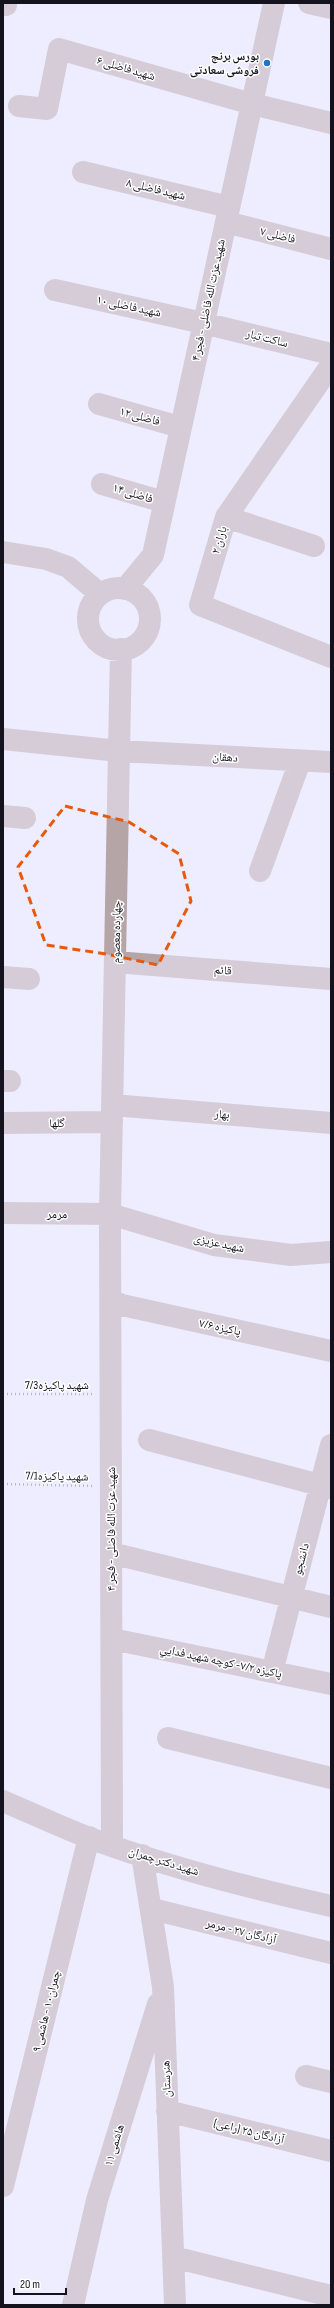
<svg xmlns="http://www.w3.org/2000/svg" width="334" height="2308" font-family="'Sofia Sans Condensed','Noto Naskh Arabic',sans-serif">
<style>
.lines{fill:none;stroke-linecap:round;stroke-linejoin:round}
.path{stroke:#767583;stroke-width:2.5;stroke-dasharray:1 3;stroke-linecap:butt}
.minor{stroke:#b5a5a6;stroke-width:22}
.marked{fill:none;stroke:#e8590c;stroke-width:3;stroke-dasharray:8 5;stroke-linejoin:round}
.poi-dot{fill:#2274c3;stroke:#fff;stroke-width:1.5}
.labels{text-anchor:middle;stroke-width:3;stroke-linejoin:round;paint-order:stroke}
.poi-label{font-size:12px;font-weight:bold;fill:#14131d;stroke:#fff;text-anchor:end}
.street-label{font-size:12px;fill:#14131d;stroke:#fff}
</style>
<rect width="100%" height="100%" fill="#eeecff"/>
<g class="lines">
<path class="path" d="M3 1394H92
M3 1484 93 1486"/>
<path class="minor" d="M309 3 331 8
M3 4 6 5
M19 106 47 109 59 49 252 104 331 123
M83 172 229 207
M226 222 331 249
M55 290 203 323 331 354
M331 365 226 517 200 605 331 657
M99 404 180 427
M102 484 164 502
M226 517 314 546
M3 552 46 559 68 567 100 594
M88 619a31 31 0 1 1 62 0a31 31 0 1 1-62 0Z
M125 589 153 555 274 3
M3 739 119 751 331 762
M3 816 25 818
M260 871 300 761
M115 962 331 979
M3 977 29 979
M3 1081H10
M112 1105 331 1123
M3 1123 112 1122
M3 1213 110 1214 214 1245 291 1255 331 1252
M111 1300 122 1305 331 1351
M149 1440 331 1488
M111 1553 331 1607
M112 1639 331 1684
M272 1672 331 1445
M168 1738 331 1778
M3 1801C31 1813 59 1826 87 1837 166 1867 249 1888 331 1906
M112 1845 110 1214 121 649
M142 1855 163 1987 175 2305
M152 1909 331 1953
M306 2076 331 2082
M167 2111 331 2151
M3 2186 89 1837
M173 2257 331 2296
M73 2305 97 2200 158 2004"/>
</g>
<path d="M0 0H334V2308H0ZM65 806 129 822 179 854 191 901 158 965 106 954 46 945 18 867Z" fill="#eeecff" fill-opacity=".55" fill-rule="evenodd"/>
<path class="marked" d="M65 806 129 822 179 854 191 901 158 965 106 954 46 945 18 867Z"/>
<circle class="poi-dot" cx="267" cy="63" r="4"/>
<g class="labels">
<g class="poi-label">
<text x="259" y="60">بورس برنج<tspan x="259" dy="14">فروشی سعادتی</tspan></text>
</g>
<g class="street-label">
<text transform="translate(126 68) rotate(16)" y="4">شهید فاضلی ۶</text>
<text transform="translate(156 189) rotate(13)" y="4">شهید فاضلی ۸</text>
<text transform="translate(278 235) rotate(14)" y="4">فاضلی ۷</text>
<text transform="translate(208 300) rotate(-78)" y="4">شهید عزت الله فاضلی - فجر ۴</text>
<text transform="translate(129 306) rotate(12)" y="4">شهید فاضلی ۱۰</text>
<text transform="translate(267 338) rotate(14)" y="4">ساکت تبار</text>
<text transform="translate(140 416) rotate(15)" y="4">فاضلی ۱۲</text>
<text transform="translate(133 493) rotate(17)" y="4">فاضلی ۱۴</text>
<text transform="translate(219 540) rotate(-73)" y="4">باران ۲</text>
<text transform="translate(225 757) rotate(3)" y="4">دهقان</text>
<text transform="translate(116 932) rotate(-89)" y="4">چهارده معصوم</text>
<text transform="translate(223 970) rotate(5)" y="4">قائم</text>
<text transform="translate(222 1114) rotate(5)" y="4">بهار</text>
<text transform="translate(57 1123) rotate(-1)" y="4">گلها</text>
<text x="57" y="1218">مرمر</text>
<text transform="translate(219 1243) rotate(12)" y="4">شهید عزیزی</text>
<text transform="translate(220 1327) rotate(12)" y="4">پاکیزه ۷/۶</text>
<text x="57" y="1389">شهید پاکیزه7/3</text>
<text transform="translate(57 1476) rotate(1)" y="4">شهید پاکیزه7/1</text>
<text transform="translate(111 1529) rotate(-90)" y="4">شهید عزت الله فاضلی - فجر ۴</text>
<text transform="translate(301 1559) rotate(-75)" y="4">دانشجو</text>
<text transform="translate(221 1661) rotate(12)" y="4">پاکیزه ۷/۲- كوچه شهيد فدايي</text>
<text transform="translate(164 1861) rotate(17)" y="4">شهید دکتر چمران</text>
<text transform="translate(241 1931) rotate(14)" y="4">آزادگان ۲۷ - مرمر</text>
<text transform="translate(46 2011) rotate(-76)" y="4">چمران۱۰ - هاشمی ۹</text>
<text transform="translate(166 2079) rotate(-92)" y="4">هنرستان</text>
<text transform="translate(249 2131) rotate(14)" y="4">آزادگان ۲۵ (راعی)</text>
<text transform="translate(114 2145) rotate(-73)" y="4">هاشمی ۱۱</text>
</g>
</g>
<rect width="334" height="2308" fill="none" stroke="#14131d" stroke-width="8"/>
<path d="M14 2288v6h52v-6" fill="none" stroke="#14131d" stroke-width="2"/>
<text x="20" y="2288" font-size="12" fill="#14131d" stroke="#ffffff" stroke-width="3" paint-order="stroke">20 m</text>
</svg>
